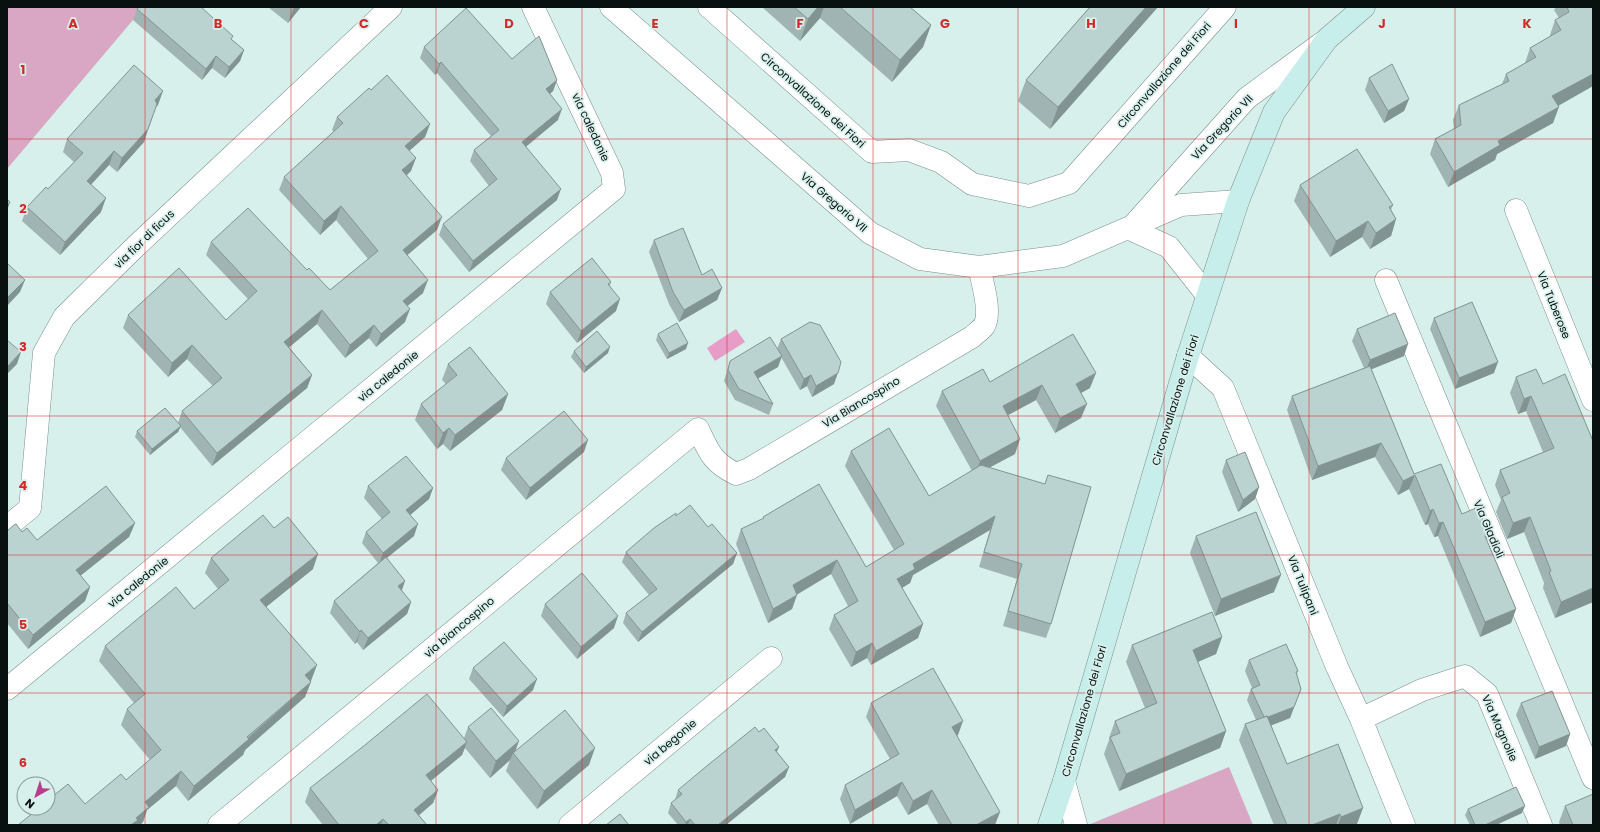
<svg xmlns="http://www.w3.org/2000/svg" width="1600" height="832" font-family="Poppins,sans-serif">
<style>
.green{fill:#d9a7c3}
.water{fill:#e89cc8}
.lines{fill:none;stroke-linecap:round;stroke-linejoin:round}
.street-casing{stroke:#7a908e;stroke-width:23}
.secondary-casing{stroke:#7a908e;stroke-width:23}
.street{stroke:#fff;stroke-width:22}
.secondary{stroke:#c7eeeb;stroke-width:22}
.wall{fill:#a0b5b3}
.shaded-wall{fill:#829492}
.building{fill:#bad3d0;stroke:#829492}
.grid{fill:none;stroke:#d62828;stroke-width:1;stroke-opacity:0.55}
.labels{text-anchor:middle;stroke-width:3.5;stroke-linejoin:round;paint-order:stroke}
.street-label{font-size:11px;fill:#091110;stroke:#d7f0ec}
.grid-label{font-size:13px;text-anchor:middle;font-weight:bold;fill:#d62828;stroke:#d7f0ec;stroke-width:3.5;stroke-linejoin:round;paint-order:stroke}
</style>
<rect width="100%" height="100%" fill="#d7f0ec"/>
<path class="green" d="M7 7H144L7 169Z
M1229 767 1253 825H1088Z"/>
<path class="water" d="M736 329 745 342 715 361 707 348Z"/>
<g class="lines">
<defs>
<path id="street" d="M611 7 870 233 920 259 979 267 1063 256 1181 205 1238 201
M709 7 872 152 909 150 941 162 972 184 1029 196 1069 183 1225 7
M1516 210 1593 400
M1386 280 1593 778
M1207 295 1169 247 1130 229 1247 98 1322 43
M1188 356 1223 388 1337 667 1361 719 1404 825
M7 527 30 508 44 353 64 317 134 248 391 7
M7 689 614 189 612 173 533 7
M1361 719 1422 690 1465 676 1487 694 1541 825
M1064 781 1076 825
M219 825 698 429C709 452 712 462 736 474L749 469 972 337C975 334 981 330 984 326 992 313 982 281 979 267
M570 825 771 658"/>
<path id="secondary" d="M1049 825 1064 781 1188 356 1238 201 1274 112 1327 39 1364 7"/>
</defs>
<use href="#street" class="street-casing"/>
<use href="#secondary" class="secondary-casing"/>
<use href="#street" class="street"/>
<use href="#secondary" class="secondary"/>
</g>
<path class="wall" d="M268 7H301L288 23Z
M762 7H910L931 25 923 47 892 82 820 18 800 41Z
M1090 7H1158L1050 129 1018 101 1026 80Z
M1556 7H1593V86L1558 106 1553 123 1497 154 1495 160 1448 187 1430 154 1435 139 1454 129 1453 120 1459 105 1502 84 1506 74 1525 63 1530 48 1550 36V35L1555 20 1559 18 1554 10Z
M137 9 232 40 244 50 240 61 225 78 212 68 202 80 133 20Z
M424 47 512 59 557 80 553 91 550 94 558 120 526 147 557 200 469 272 439 235 443 224 489 186 470 161 474 150 491 136 437 73 435 75 420 58Z
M1369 78 1409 99 1404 111 1384 123 1365 90Z
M371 90 430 124 425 137 409 151 411 171 407 175 437 230 407 255 423 293 407 306 405 322 376 347 369 338 345 358 317 324 289 347 312 375 307 388 212 466 180 427 178 432 150 455 135 437 137 431 178 423 182 411 213 386 187 359 168 377 123 328 128 315 226 320 248 299 206 255 211 242 307 270 330 290 368 259 336 220 320 235 279 190 284 177 334 132 332 130 337 117Z
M158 105 156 107 144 142 117 172 109 165 91 185 101 212 60 255 22 221 27 207 48 189 74 162 63 152 67 139Z
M1300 185 1393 205 1391 210 1396 219 1391 236 1370 249 1362 237 1330 257 1294 201Z
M654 240 702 275 722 288 717 300 679 322 669 304 649 252Z
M611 282 610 285 616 311 577 343 546 304 550 292Z
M1434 318 1494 373 1455 389 1430 329Z
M1357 329 1404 356 1371 369 1414 474 1462 514 1489 534 1487 540 1516 609 1511 623 1480 637 1438 536 1434 537 1428 524 1425 525 1409 489 1398 495 1375 457 1312 480 1287 410 1292 396 1364 368 1352 341Z
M658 334 686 349 667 359 656 340Z
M781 339 834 384 812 397 807 386 800 390 781 357 778 367 758 378 773 404 769 415 735 400 724 381 730 361 777 349Z
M574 351 608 353 584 373 571 357Z
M448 364 508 394 502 410 450 451 443 444 437 449 415 420 421 404 446 384 442 380Z
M1536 369 1593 602 1555 618 1543 588 1544 583 1524 532 1507 539 1496 512 1501 500 1495 485 1500 470 1543 452 1526 411 1518 414 1510 393 1516 377Z
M990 382 1090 388 1081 393V418L1055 433 1036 400 1008 415 1015 454 989 468 1045 484 1048 475 1051 624 1046 638 1003 626 1017 579 979 567 990 530 913 575 910 583 902 588 923 624 918 638 871 665 867 658 851 667 829 629 834 615 848 606 831 574 797 594 792 609 768 623 736 544 741 529 763 519V517L866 567 894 550 845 466 851 451 929 496 972 471 936 406 942 391Z
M584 452 526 500 501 470 506 458Z
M1226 460 1259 487 1255 499 1238 512 1222 472Z
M368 486 433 488 429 499 410 515 414 536 387 558 401 591 411 602 407 614 363 650 357 642 355 644 330 613 334 601 378 563 362 543 366 532 382 519 364 498Z
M676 516 708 527 737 553 733 564 638 642 623 623 626 613 649 595 622 562 626 552Z
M135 523 129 537 80 576 90 587 85 601 28 649 7 623V531L37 540Z
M274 528 313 569 266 607 311 681 305 697 245 750 243 755 188 801 176 786 147 810 143 822 140 825H18L85 804 126 780 150 760 121 725 127 709 134 703 99 661 105 646 194 609 218 589 205 573 211 558Z
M1196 536 1274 592 1215 616 1190 553Z
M545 604 614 628 577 659 541 616Z
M1222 637 1216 654 1198 662 1226 731 1220 748 1119 791 1104 754 1109 740V738L1115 721 1145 708 1126 662 1132 645Z
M1249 660 1298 671 1297 674 1301 689 1290 718 1271 725 1287 764 1357 824 1354 825H1274L1239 740 1245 724 1256 720 1247 700 1251 689 1252 688 1245 671Z
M473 668 533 690 503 717 469 679Z
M871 703 958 735 957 736 995 825H939L927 804 908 815 897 796 850 824 840 799 845 785 890 759 866 717Z
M1521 703 1570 734 1566 746 1535 759 1516 715Z
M468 727 515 752 589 765 537 809 506 771 510 760 490 778 465 748 462 755 431 781 438 790 433 803 419 815 427 825H323L305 802 310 788 464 738Z
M777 752 789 767 785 777 726 825H678L668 813 671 803 675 800 678 790Z
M1565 806 1593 825H1560L1559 822Z
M1468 809 1522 813 1496 825H1470L1465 815Z"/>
<path class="shaded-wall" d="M294 7H301L288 23Z
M818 7H824L820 18 800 41 808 19Z
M1146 7H1158L1050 129 1058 107Z
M931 25 923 47 892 82 900 60Z
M244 50 240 61 225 78 229 67Z
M216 56 212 68 202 80 206 69Z
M441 62 437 73 435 75 439 64Z
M1593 74V86L1547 112 1552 96Z
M557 80 553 91 542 100 546 89Z
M163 91 158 105 150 113 155 100Z
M1409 99 1404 111 1384 123 1388 111Z
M1559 107 1553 123 1497 154 1495 160 1448 187 1454 172 1498 141Z
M562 109 558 120 518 153 522 142Z
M430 124 425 137 400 159 405 146Z
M148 129 144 142 117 172 122 158Z
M114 151 109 165 82 194 87 181Z
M416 158 411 171 398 183 402 170Z
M561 189 557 200 469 272 473 261Z
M106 198 101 212 60 255 65 242Z
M10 202 8 208 7 210V206Z
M341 206 336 220 320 235 324 221Z
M442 217 437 230 398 263 403 250Z
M1396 219 1391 236 1370 249 1376 233Z
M1368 221 1362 237 1330 257 1336 241Z
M25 280 20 292 7 306V298Z
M428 280 423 293 398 314 403 301Z
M722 288 717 300 679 322 684 310Z
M620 299 616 311 577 343 581 331Z
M410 309 405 322 376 347 381 334Z
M322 310 317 324 280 355 284 342Z
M374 325 369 338 345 358 350 345Z
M688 343 686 349 667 359 669 353Z
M1408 344 1404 356 1365 372 1370 360Z
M192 345 187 359 168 377 172 363Z
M610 347 608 353 584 373 586 367Z
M21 352 17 364 7 374V367Z
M782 356 778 367 750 383 754 372Z
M1498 362 1494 373 1455 389 1459 378Z
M838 373 834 384 812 397 816 386Z
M1096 373 1090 388 1070 399 1076 384Z
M312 375 307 388 212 466 217 453Z
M811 375 807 386 800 390 804 379Z
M1042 385 1036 400 997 421 1003 406Z
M508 394 502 410 450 451 455 435Z
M1531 396 1526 411 1518 414 1524 399Z
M1087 404 1081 418 1055 433 1060 418Z
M181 426 178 432 150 455 152 449Z
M449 428 443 444 437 449 443 433Z
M1020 439 1015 454 975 475 980 461Z
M588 440 584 452 526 500 530 488Z
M1381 443 1375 457 1312 480 1318 466Z
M1415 475 1409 489 1398 495 1403 481Z
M1259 487 1255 499 1238 512 1243 500Z
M433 488 429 499 402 522 406 510Z
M1433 509 1428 524 1425 525 1430 511Z
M995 516 990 530 913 575 910 583 892 594 897 579 913 564Z
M1530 517 1524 532 1507 539 1513 523Z
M1443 522 1438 536 1434 537 1439 523Z
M135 523 129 537 70 584 76 570Z
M418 524 414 536 379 564 383 553Z
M1489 534 1484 549 1485 536Z
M737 553 733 564 638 642 642 632Z
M318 554 313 569 255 616 260 600Z
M837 560 831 574 788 600 793 585Z
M1281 575 1274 592 1215 616 1221 599Z
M405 581 401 593 398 586Z
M90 587 85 601 28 649 33 635Z
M1593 588V602L1555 618 1561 602Z
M797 595 792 609 768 623 773 609Z
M411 602 407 614 363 650 368 638Z
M1516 609 1511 623 1480 637 1485 622Z
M618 616 614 628 577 659 581 647Z
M923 624 918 638 871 665 876 651Z
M361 630 357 642 355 644 360 632Z
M1222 637 1216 654 1186 667 1193 650Z
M872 643 867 658 851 667 856 652Z
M317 665 311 681 300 691 305 675Z
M537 679 533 690 503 717 507 706Z
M311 682 305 697 245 750 243 755 188 801 194 786Z
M1301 689 1290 718 1260 730 1264 718Z
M963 721 958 735 947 741 952 727Z
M1226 731 1220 748 1119 791 1126 774Z
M1570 734 1566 746 1535 759 1539 747Z
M519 741 514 755 513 753 510 760 490 778 496 761Z
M467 742 462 755 421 789 426 775Z
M779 747 775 756V750Z
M595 748 589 765 537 809 544 791Z
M789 767 785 777 726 825H718Z
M181 771 176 786 147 810 143 822 140 825H131L145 802Z
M902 782 897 796 850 824 855 810Z
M438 790 433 803 409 824 414 810Z
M932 790 927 804 908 815 913 801Z
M1525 806 1522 813 1496 825H1485Z
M1363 808 1357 824 1354 825H1338L1341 817Z
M1000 812 995 825H976Z
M1340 814 1336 825H1312Z
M383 819 381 825H376Z
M690 819 688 825H685L686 822Z"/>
<path class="building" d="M139 7H201L233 36 231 39 244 50 229 67 216 56 206 69 137 9Z
M794 7H818L808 19Z
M840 7H910L931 25 900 60Z
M1090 7H1146L1058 107 1026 80Z
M1567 7H1593V74L1552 96 1559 107 1498 141 1500 145 1454 172 1435 139 1461 125 1459 105 1509 81 1506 74 1536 57 1530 48 1561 30 1555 20 1569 12Z
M466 8 512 59 539 36 557 80 546 89 562 109 522 142 561 189 473 261 443 224 497 179 474 150 499 130 441 62 439 64 424 47Z
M1392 64 1409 99 1388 111 1369 78Z
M134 65 163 91 155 100 157 104 148 129 122 158 114 151 87 181 106 198 65 242 27 207 46 187 48 189 83 153 67 139Z
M387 75 430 124 405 146 416 158 402 170 442 217 403 250 428 280 403 301 410 309 381 334 374 325 350 345 322 310 284 342 312 375 217 453 182 411 222 378 192 345 172 363 128 315 179 268 226 320 257 291 211 242 248 208 307 270 309 268 330 290 378 251 341 206 324 221 284 177 343 123 337 117 369 88 371 90Z
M1357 149 1393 205 1389 207 1396 219 1376 233 1368 221 1336 241 1300 185Z
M7 199 10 202 7 206Z
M683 228 702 275 712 269 722 288 684 310 673 292 654 240Z
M592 258 611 282 608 284 620 299 581 331 550 292Z
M7 263 25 280 7 298Z
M1472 302 1498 362 1459 378 1434 318Z
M1395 313 1408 344 1370 360 1357 329Z
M810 322 820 325 841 362 838 373 816 386 811 375 804 379 781 339Z
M677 323 688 343 669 353 658 334Z
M597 331 610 347 586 367 574 351Z
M1073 334 1096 373 1076 384 1087 404 1060 418 1042 385 1003 406 1020 439 980 461 942 391 983 369 990 382Z
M770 337 782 356 754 372 773 404 739 389 728 370 730 361Z
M7 340 21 352 7 367Z
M470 347 508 394 455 435 449 428 443 433 421 404 457 375 448 364Z
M1370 366 1414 474 1441 464 1462 514 1478 507 1489 534 1485 536 1516 609 1485 622 1443 522 1439 523 1433 509 1430 511 1415 475 1403 481 1381 443 1318 466 1292 396Z
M1536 369 1543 384 1565 374 1593 441V588L1561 602 1549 572 1551 571 1530 517 1513 523 1502 497 1510 493 1500 470 1554 448 1531 396 1524 399 1516 377Z
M165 408 181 426 152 449 137 431Z
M564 411 588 440 530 488 506 458Z
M889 428 929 496 981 465 1045 484 1048 475 1091 487 1051 624 1008 611 1022 564 984 552 995 516 913 564 915 569 897 579 923 624 876 651 872 643 856 652 834 615 858 601 837 560 793 585 797 595 773 609 741 529 764 518 763 517 819 484 866 567 904 544 851 451Z
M1245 452 1259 487 1243 500 1226 460Z
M406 456 433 488 406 510 418 524 383 553 366 532 390 512 368 486Z
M106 486 135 523 76 570 90 587 33 635 7 603V531L14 525 16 524 22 532 27 528 37 540Z
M690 505 708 527 712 524 737 553 642 632 626 613 657 589 626 552 654 528 676 513V516Z
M1256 512 1281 575 1221 599 1196 536Z
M263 515 274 528 288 517 318 554 260 600 317 665 305 675 311 682 247 737 249 739 194 786 181 771 145 802 149 807 136 818 138 820 131 825H18L39 808H48V800L68 784 85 804 121 774 126 780 161 750 127 709 145 694 105 646 176 587 194 609 229 580 211 558Z
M386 557 405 581 398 586 411 602 368 638 361 630 360 632 334 601Z
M582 573 618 616 581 647 545 604Z
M1212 612 1222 637 1193 650 1226 731 1126 774 1110 737 1120 733 1115 721 1157 703 1132 645Z
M504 642 537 679 507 706 473 668Z
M1286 644 1298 671 1296 672 1301 689 1294 707 1268 717 1267 716 1264 717 1251 689 1260 685 1249 660Z
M933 668 963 721 952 727 1000 812 976 825H952L932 790 913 801 902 782 855 810 845 785 899 754 871 703Z
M1552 691 1570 734 1539 747 1521 703Z
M427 694 467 742 426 775 438 790 414 810 427 825H389L383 819 376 825H339L310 788 365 745Z
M491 708 519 741 496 761 468 727Z
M565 710 595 748 544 791 513 753Z
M1267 716 1287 764 1338 744 1363 808 1341 817 1340 814 1312 825H1287L1245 724Z
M755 727 759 732 764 728 779 747 775 750 789 767 718 825H695L690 819 686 822 671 803 682 794 678 790 708 765Z
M1516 787 1525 806 1485 825H1475L1468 809Z
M1593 794V825H1573L1565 806Z
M620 814 629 825H606Z"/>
<path class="grid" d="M145 7V825M291 7V825M436 7V825M582 7V825M727 7V825M873 7V825M1018 7V825M1164 7V825M1309 7V825M1455 7V825M7 139H1593M7 277H1593M7 416H1593M7 555H1593M7 693H1593"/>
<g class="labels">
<g class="street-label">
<text transform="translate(1164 75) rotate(-49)" y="4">Circonvallazione dei Fiori</text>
<text transform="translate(813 100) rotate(42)" y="4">Circonvallazione dei Fiori</text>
<text transform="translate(591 127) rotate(65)" y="4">via caledonie</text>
<text transform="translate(1222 127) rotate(-47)" y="4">Via Gregorio VII</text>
<text transform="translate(834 202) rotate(41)" y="4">Via Gregorio VII</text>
<text transform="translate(144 239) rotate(-44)" y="4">via fior di ficus</text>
<text transform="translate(1554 305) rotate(68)" y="4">Via Tuberose</text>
<text transform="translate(388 376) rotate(-39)" y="4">via caledonie</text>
<text transform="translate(1175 400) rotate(-73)" y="4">Circonvallazione dei Fiori</text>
<text transform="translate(861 402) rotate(-31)" y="4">Via Biancospino</text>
<text transform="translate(1489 529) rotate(67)" y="4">Via Gladioli</text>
<text transform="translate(138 582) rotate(-39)" y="4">via caledonie</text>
<text transform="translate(1303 585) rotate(68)" y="4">Via Tulipani</text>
<text transform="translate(459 627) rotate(-40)" y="4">via biancospino</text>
<text transform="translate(1084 711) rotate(-74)" y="4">Circonvallazione dei Fiori</text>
<text transform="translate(1500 728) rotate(66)" y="4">Via Magnolie</text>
<text transform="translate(670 742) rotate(-40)" y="4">via begonie</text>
</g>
</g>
<g class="grid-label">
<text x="73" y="28">A</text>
<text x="218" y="28">B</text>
<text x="364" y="28">C</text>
<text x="509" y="28">D</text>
<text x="655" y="28">E</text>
<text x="800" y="28">F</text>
<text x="945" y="28">G</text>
<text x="1091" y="28">H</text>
<text x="1236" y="28">I</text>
<text x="1382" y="28">J</text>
<text x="1527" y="28">K</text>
<text x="23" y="74">1</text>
<text x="23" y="213">2</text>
<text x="23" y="351">3</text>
<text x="23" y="490">4</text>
<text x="23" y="629">5</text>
<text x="23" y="767">6</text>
</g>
<rect width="1600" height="832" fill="none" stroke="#091110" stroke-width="16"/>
<g transform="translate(36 796) rotate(219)"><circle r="19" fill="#d7f0ec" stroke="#859794"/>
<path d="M0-3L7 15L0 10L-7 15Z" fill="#b93d8d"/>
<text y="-6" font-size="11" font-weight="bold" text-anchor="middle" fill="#091110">N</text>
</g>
</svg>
